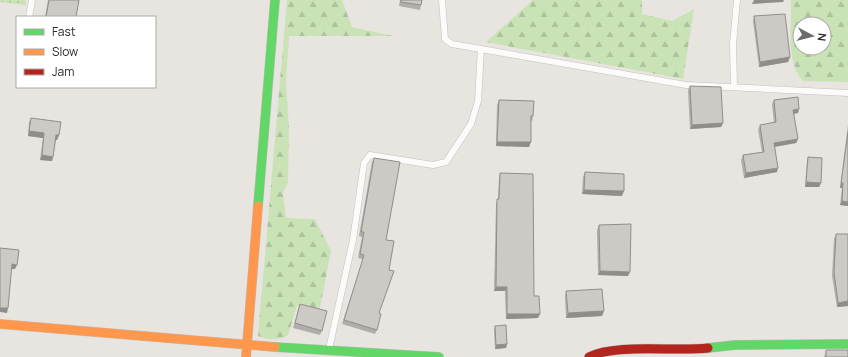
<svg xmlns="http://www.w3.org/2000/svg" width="848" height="357" font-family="Manrope,sans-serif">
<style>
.grass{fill:url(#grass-dots)}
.forest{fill:url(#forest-firs);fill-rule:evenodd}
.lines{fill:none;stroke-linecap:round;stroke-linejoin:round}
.lane-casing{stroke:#c2c0c1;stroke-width:7}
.fast-casing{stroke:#c2c0c1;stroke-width:10}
.slow-casing{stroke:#c2c0c1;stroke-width:10}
.jam-casing{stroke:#c2c0c1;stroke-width:10}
.lane{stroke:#fcfbfa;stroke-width:6}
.fast{stroke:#63d668;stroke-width:9}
.slow{stroke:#ff974d;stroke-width:9}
.jam{stroke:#b3261e;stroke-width:9}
.wall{fill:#b0aeaa}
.shaded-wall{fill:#908d8b}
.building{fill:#cdcac6;stroke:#908d8b}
</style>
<defs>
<pattern id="grass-dots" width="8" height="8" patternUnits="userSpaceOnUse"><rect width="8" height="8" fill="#c9e3b7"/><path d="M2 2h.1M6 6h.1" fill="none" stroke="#adc39e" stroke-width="1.8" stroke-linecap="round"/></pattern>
<pattern id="forest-firs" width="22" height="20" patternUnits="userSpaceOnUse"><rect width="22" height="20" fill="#c9e3b7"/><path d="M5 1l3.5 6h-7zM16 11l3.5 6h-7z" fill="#adc39e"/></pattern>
</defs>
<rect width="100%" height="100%" fill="#e8e4df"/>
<path class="grass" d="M0 0H25L26 5 0 2Z"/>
<path class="forest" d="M287 0H342L352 27 393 36H289L286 81 289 128 288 182 283 193 286 218 315 219 331 251 319 313 297 306 288 335C279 341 268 340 258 336Z
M533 0H642V14L672 21 694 9 683 79 486 42Z
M791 0H848V82L803 81C785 61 792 25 791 0ZM800 24H824V48H800Z"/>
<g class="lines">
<defs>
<path id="lane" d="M442 0 445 39 452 44 686 85 848 93
M29 17 32 0
M734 87 733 44 737 0
M329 349 353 240 364 163 370 155 433 165 446 162 471 124 478 101 481 49"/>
<path id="fast" d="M258 206 275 0
M275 347 439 357
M708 348 735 345 848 344"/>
<path id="slow" d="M0 324 275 347
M246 357 258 206"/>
<path id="jam" d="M589 357C616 343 676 352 708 348"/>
</defs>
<use href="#lane" class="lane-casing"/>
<use href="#fast" class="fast-casing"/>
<use href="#slow" class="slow-casing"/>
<use href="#jam" class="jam-casing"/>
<use href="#lane" class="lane"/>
<use href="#fast" class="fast"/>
<use href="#slow" class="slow"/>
<use href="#jam" class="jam"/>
</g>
<path class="wall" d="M48 0H79L76 17H45Z
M400 0H422L420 10 399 6Z
M754 16 790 57 788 62 759 67 753 21Z
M690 86 723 123 721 127 690 129 688 90Z
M499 100 533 116 532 121H531L529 147 496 146 497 105Z
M774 100 799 109 798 113 794 114 798 139 796 143 775 147 777 172 744 178 741 160 743 155 762 152 758 130 760 125 774 123 772 104Z
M31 118 59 135 57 140H56L53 157 52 161 40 160 43 138 28 136 29 122Z
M848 125V206L840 205 842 188H840Z
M808 157 821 183 819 187H805L807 161Z
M374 158 386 240 379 313 377 330 375 334 342 324 363 259 358 258 362 237 359 236 372 162Z
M585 172 622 196 582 194 583 177Z
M500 173 534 296 538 318 506 319 505 291H494L496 204 498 199 499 178Z
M599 225 628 276 598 275 597 230Z
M836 234 848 306 837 307 832 276 834 239Z
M566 291 604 311 602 316 566 318 565 296Z
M300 304 322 331 320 335 293 328Z
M495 326 507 344 506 348 495 349 494 330Z
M826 350 848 357H824L825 354Z"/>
<path class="shaded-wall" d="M754 0H784L783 2 752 4Z
M790 57 788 62 759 67 760 62Z
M799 109 798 113 791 114 793 110Z
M723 123 721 127 690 129 692 125Z
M29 131 44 133 43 138 28 136Z
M56 135H59L57 140 54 139Z
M798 139 796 143 773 147 774 143Z
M497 142H531L529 147 496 146Z
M42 155 53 157 52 161 40 160Z
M778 168 777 172 744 178 746 173Z
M806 182 821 183 819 187H805Z
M841 183H843L842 188H840Z
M584 190 624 191 622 196 582 194Z
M842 201 848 202V206L840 205Z
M12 264 17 265 15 269H11Z
M600 271 630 272 628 276 598 275Z
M496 287H507L505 291H494Z
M848 301V306L837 307 838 303Z
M0 308H8L7 313 0 312Z
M604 311 602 316 566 318 568 313Z
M507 314H540L538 318 506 319Z
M507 344 506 348 495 349 496 345Z"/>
<path class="building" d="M49 0H79L76 17H46Z
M401 0H422L421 5 401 2Z
M785 14 790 57 760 62 754 16Z
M690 86 721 87 723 123 692 125Z
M798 97 799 109 793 110 798 139 774 143 778 168 746 173 743 155 764 152 760 125 776 122 774 100Z
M499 100 534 101 533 116H531V142H497Z
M31 118 61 122 59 135H56L53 157 42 155 44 133 29 131Z
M848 132V202L842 201 843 183H841Z
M808 157 822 158 821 183 806 182Z
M374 158 400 162 386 240 394 241 389 270 394 271 379 313 381 314 377 330 344 320 364 255 360 254 364 232H361Z
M585 172 624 174V191L584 190Z
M500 173 533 174 534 296H539L540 314H507V287H496L497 199H499Z
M631 224 630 272 600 271 599 225Z
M836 234H848V301L838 303 834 272Z
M0 248 19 250 17 265 12 264 8 308H0Z
M602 289 604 311 568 313 566 291Z
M300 304 327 311 322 331 295 323Z
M506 325 507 344 496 345 495 326Z
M826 350H848V357H826Z"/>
<rect x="16" y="16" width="140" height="72" fill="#ffffff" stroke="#aaaaaa"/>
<rect x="24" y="29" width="20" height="6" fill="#63d668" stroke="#aaaaaa"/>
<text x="52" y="36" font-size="12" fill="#2a2a2a">Fast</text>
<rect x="24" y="49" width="20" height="6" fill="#ff974d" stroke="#aaaaaa"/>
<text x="52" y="56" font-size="12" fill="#2a2a2a">Slow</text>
<rect x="24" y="69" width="20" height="6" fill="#b3261e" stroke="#aaaaaa"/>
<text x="52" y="76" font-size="12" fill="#2a2a2a">Jam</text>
<g transform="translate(812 36) rotate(97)"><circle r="19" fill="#ffffff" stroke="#aaaaaa"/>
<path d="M0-3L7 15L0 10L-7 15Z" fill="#6c6b69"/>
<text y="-6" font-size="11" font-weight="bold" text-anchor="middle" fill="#2a2a2a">N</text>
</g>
</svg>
